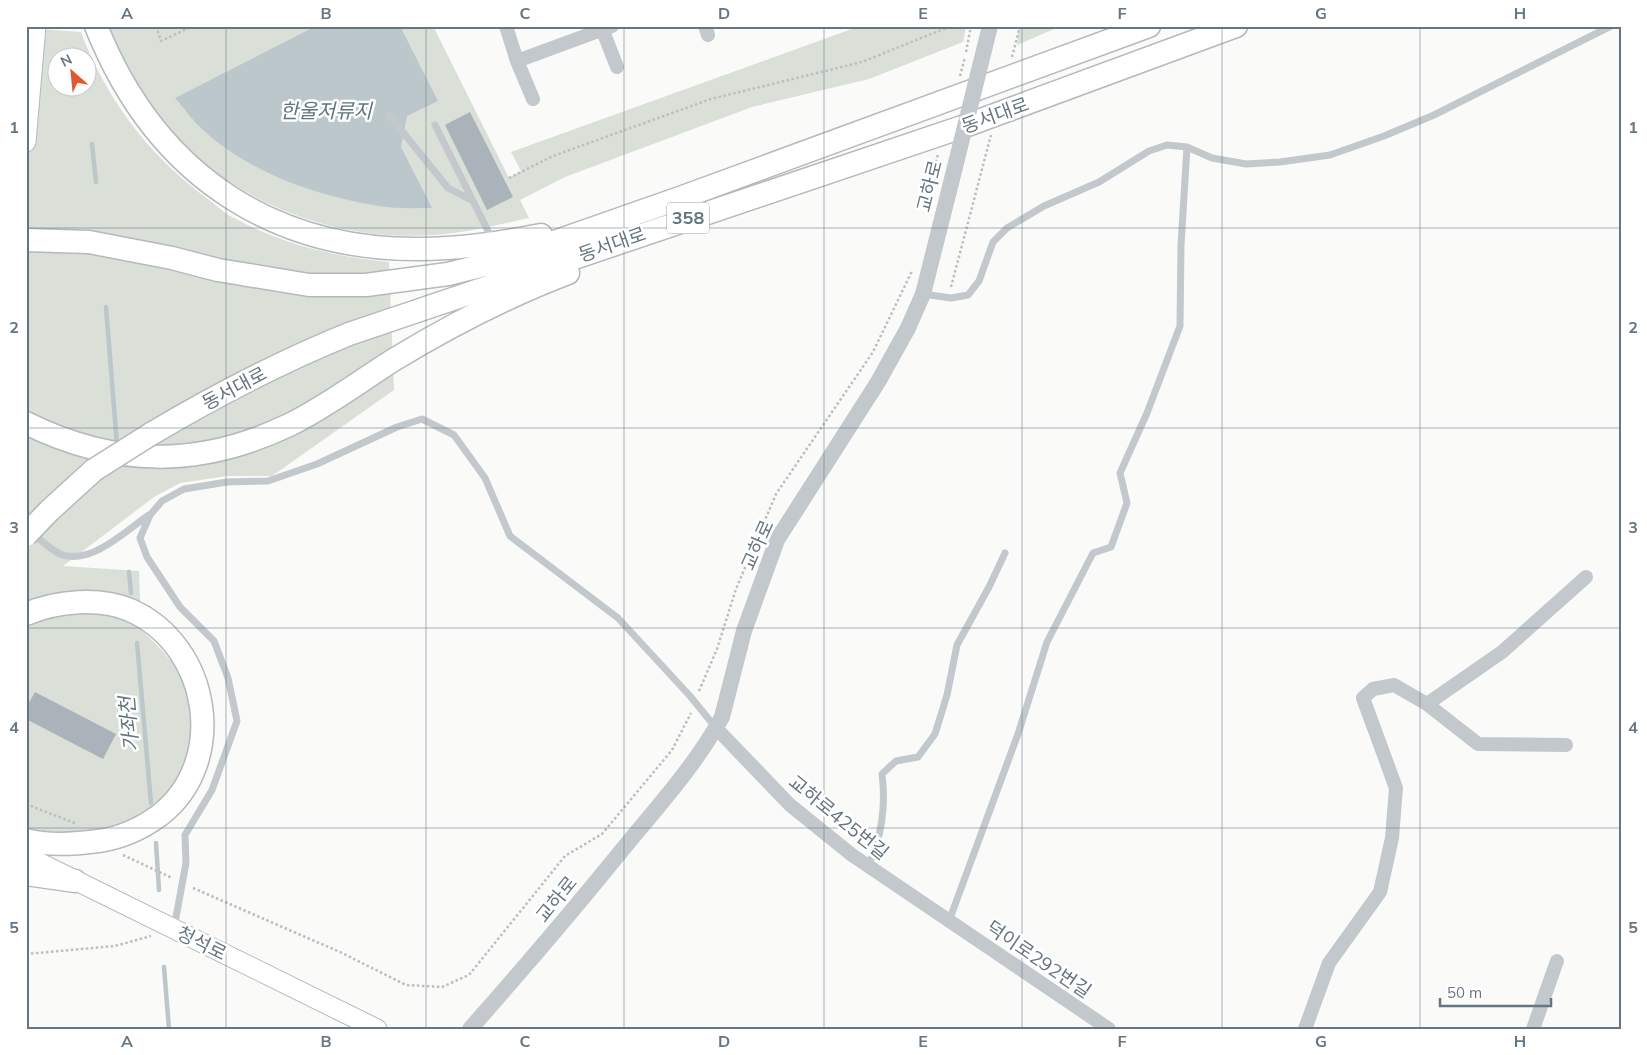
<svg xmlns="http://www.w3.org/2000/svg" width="1647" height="1055" font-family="Mulish,'Noto Sans KR',sans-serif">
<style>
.green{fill:#dadfd7;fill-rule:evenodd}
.water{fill:#bbc7cb}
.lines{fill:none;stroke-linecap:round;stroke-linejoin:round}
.stream{stroke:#bbc7cb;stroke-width:4.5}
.building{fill:#aab3b9}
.secondary-casing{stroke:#b3babf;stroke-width:21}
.trunk-casing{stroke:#b4b9bd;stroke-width:25}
.path{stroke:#bbbfc2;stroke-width:2.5;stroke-dasharray:2.5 2.5;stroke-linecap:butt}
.service{stroke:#c3c8cc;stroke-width:7}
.minor{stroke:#c3c8cc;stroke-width:14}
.tertiary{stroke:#c3c8cc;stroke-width:16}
.secondary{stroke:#fff;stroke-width:19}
.trunk{stroke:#fff;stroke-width:22}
.trunk-bridge-casing{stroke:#b4b9bd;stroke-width:25;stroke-linecap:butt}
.tertiary-bridge{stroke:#c3c8cc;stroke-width:16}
.trunk-bridge{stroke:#fff;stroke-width:22}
.grid{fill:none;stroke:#657683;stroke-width:1;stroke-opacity:0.55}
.labels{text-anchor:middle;stroke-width:5;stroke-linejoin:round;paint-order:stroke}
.shield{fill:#fff;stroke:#939fa8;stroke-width:1}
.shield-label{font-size:18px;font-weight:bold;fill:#657683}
.street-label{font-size:19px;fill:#657683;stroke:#fff}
.water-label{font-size:20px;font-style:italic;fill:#60757c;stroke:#fff}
.neatline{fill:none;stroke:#657683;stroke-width:2}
.grid-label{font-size:16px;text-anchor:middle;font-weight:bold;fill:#657683}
</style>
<rect width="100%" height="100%" fill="#fafaf8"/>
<path class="green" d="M108 26H433L509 178 521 171 511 152 860 26H966L963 42 869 79 752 107 565 177 520 200 529 218C497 225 465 233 433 235 313 243 198 185 133 85 122 68 116 45 108 26Z
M1019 26H1061L1017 45Z
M26 28 81 32C106 99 148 154 205 197 215 204 225 214 236 219 284 245 336 257 389 262L394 390 272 476H227L180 483 154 497 63 566 139 571 141 630C160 647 180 667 188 693 198 726 192 771 167 797 159 807 131 823 120 828 111 832 99 832 90 833 61 836 54 837 26 828ZM58 58H88V88H58Z"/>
<path class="water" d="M316 26H400L438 101 407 116 401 147 432 208C415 208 396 209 379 206 317 196 249 173 202 129 192 120 184 108 175 98Z"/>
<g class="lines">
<path class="stream" d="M92 144 96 182
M106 307 117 445
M129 572 131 593
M137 643 151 803
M156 843 159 890
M164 967 169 1029"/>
</g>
<path class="building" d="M470 112 513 197 487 210 445 125Z
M35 692 116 734 103 759 26 719V708Z"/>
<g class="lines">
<defs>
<path id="secondary" d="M26 142 36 26
M26 856 377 1029"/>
<path id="trunk" d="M96 26C157 179 281 259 447 248 479 246 510 241 541 235
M26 240 89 242 172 258 218 270 309 285H366L448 274 500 261 680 198 1149 26
M26 423C115 467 199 468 289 425 326 407 360 381 395 359 448 327 510 295 568 273
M151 434C215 396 280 362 349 334L962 127 1236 26
M49 511 94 470
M26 614C57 601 99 597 130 610 210 645 229 761 160 815 141 829 122 838 98 841 76 844 48 846 26 840
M26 874 75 881"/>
</defs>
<use href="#secondary" class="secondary-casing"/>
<use href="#trunk" class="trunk-casing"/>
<path class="path" d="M156 26 161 41 193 26
M966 52 971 26
M1012 57 1020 26
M960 76 965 57
M509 178 553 156 711 99 862 62 951 26
M928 206 927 195 938 154
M951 287 991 135
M699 691 717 649 736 589 776 494 873 352 912 271
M26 804 77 824
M123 855 172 878
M193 888 342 953 406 985 442 987 469 975 565 856 602 834 672 750 691 713
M26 954 115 946 151 936"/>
<path class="service" d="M389 115 448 188 473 201
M435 125 493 241
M923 294 951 298 968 295 979 281 993 242 1007 228 1044 206 1099 182 1149 151 1167 145 1187 147 1212 158 1246 164 1280 162 1330 155 1384 136 1434 115 1611 26
M32 533C41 540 50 549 60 554 91 566 125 531 149 515
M868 866C882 838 886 804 882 774L896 761 918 757 935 734 947 695 957 645 989 587 1005 553
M949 921 1018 734 1047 642 1093 553 1111 547 1127 503 1120 473 1147 413 1180 326 1181 245 1187 147
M174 928 186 863 185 835 212 790 237 721 228 678 214 641 180 607 147 557 140 538 150 515 162 501 184 489 227 482 268 481 317 464 397 427 422 419 454 435 485 478 510 536 618 618 690 696 716 728"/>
<path class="minor" d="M506 26 517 61 612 26
M601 26 617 67
M705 26 708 35
M517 61 533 99
M1427 704 1502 652 1586 577
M716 728 790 805 852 855 1109 1029
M1305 1029 1329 963 1380 892 1392 838 1396 788 1363 698 1373 689 1394 685 1427 704 1478 744 1566 745
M1533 1029 1557 961"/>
<path class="tertiary" d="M470 1029C524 968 576 907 627 844 661 803 696 764 722 717L744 631 777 540 878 382 908 328 923 294 951 183"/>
<use href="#secondary" class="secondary"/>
<use href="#trunk" class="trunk"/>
<defs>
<path id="trunk-bridge" d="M94 470 151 434
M26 535 49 511"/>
</defs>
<use href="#trunk-bridge" class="trunk-bridge-casing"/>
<path class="tertiary-bridge" d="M951 183 990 26"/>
<use href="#trunk-bridge" class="trunk-bridge"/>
</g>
<path class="grid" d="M226 26V1029M426 26V1029M624 26V1029M824 26V1029M1022 26V1029M1222 26V1029M1420 26V1029M26 228H1621M26 428H1621M26 628H1621M26 828H1621"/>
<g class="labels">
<rect class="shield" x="667" y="202.5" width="42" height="31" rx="4"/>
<g class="shield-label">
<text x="688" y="224">358</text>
</g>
<g class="street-label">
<text transform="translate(995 115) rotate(-20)" y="7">동서대로</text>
<text transform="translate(929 186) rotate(-76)" y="7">교하로</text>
<text transform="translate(612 244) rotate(-19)" y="7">동서대로</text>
<text transform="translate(234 388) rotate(-28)" y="7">동서대로</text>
<text transform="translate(757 545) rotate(-66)" y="7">교하로</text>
<text transform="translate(839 817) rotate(39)" y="7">교하로425번길</text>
<text transform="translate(556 899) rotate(-51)" y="7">교하로</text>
<text transform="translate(202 943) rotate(26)" y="7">청석로</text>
<text transform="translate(1039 959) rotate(34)" y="7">덕이로292번길</text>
</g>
<g class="water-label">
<text x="326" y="118">한울저류지</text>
<text transform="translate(129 724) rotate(-95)" y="7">가좌천</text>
</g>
</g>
<rect width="1647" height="1055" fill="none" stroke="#ffffff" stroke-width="55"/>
<g transform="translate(72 72) rotate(333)"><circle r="24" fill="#ffffff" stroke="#c1c8cd"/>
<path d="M0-4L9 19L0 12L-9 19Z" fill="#e4572e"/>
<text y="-8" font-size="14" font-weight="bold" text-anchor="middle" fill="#657683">N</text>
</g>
<path d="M1440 998v8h111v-8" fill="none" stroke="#657683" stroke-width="2.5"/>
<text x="1447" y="998" font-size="15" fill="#657683" stroke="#ffffff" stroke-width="4" paint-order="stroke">50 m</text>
<rect x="28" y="28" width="1592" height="1000" class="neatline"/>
<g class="grid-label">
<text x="127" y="19">A</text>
<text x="326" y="19">B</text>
<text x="525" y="19">C</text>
<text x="724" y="19">D</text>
<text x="923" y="19">E</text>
<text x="1122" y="19">F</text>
<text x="1321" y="19">G</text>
<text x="1520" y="19">H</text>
<text x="14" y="133">1</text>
<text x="1633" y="133">1</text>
<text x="14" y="333">2</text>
<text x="1633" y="333">2</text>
<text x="14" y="533">3</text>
<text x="1633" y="533">3</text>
<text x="14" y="733">4</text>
<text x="1633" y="733">4</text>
<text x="14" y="933">5</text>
<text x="1633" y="933">5</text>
<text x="127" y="1047">A</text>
<text x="326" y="1047">B</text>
<text x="525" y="1047">C</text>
<text x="724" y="1047">D</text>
<text x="923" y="1047">E</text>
<text x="1122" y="1047">F</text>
<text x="1321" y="1047">G</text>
<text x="1520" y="1047">H</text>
</g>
</svg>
